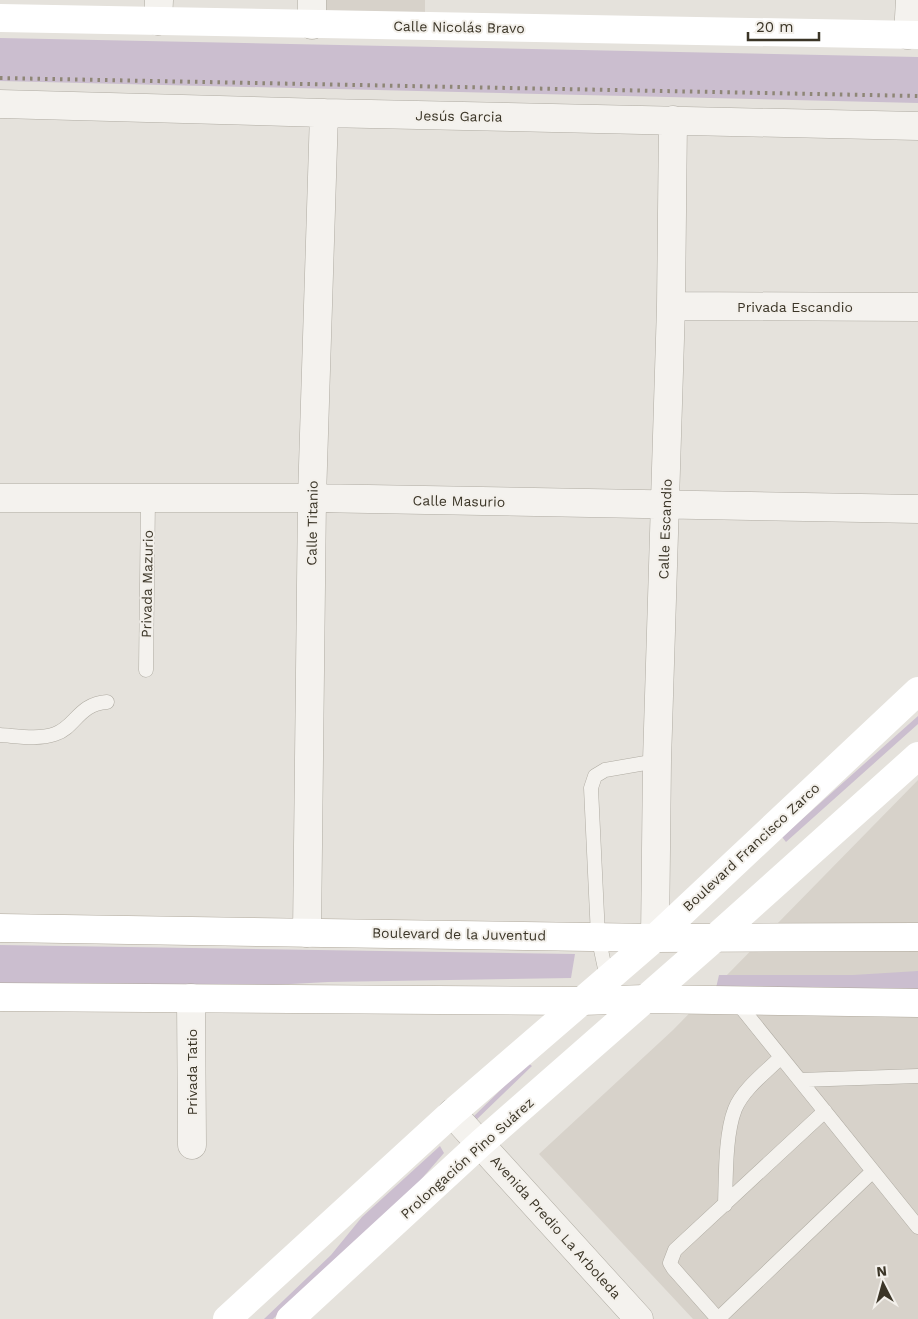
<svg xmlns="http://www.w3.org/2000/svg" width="918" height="1319" font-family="'Work Sans',sans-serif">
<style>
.built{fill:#d7d2ca}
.green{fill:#cbbecf}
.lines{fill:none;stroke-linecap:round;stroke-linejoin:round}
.lane-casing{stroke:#afaba2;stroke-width:15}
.street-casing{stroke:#afaba2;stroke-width:29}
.primary-casing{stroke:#b0a99c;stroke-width:29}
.lane{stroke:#f4f2ee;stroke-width:14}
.street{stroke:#f4f2ee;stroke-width:28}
.secondary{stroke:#fff;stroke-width:28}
.primary{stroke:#fff;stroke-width:28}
.rail{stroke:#8e8676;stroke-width:4;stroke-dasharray:2.5 5;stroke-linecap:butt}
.labels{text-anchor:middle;stroke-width:4;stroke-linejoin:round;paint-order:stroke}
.street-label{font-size:14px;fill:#3b3527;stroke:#f3f0eb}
</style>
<rect width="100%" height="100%" fill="#e5e2dc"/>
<path class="built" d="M324 0H425V17L324 18Z
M918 780V1319H693L539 1154 673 1030Z"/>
<path class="green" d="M0 38 918 57V103L0 81Z
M918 716V724L786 842 782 837Z
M0 945 575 954 571 978 328 982 163 991 0 988Z
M918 971V990L716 988 719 975H853Z
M528 1063 532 1066 473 1123 471 1119Z
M440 1146 444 1153 418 1183 273 1319H264L331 1255 362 1217Z"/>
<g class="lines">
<defs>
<path id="lane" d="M146 670 148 498
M0 735C17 736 38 740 55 734 76 727 78 704 107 702
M607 978 598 936 591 788 595 776 605 770 657 761
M736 1001 918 1227
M800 1080 918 1076
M725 1205C726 1177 725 1134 735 1109 743 1089 766 1072 781 1057
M718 1319 673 1268 670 1263 675 1250 825 1111
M718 1319 873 1171"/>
<path id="street" d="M312 0V25
M158 21 159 0
M908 35 910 0
M0 104 324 113 918 126
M671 306 918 307
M0 498H312L918 509
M307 933 312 498 324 113
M655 938 657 761 671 306 673 120
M191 998 192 1145
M452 1113 639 1319"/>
<path id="primary" d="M0 928 655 938 918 937
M0 997 581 1001 646 999 918 1003"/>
</defs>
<use href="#lane" class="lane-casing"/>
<use href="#street" class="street-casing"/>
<use href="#primary" class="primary-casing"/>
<use href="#lane" class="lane"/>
<use href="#street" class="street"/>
<path class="secondary" d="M0 18 918 35
M227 1319 452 1113 655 938 918 691
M290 1319 481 1143 716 937 918 756"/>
<use href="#primary" class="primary"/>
<path class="rail" d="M0 78 918 96"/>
</g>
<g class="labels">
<g class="street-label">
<text transform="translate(459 27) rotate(1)" y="5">Calle Nicolás Bravo</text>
<text transform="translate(459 116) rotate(1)" y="5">Jesús Garcia</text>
<text x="795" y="312">Privada Escandio</text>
<text transform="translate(459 501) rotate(1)" y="5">Calle Masurio</text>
<text transform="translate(312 523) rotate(-89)" y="5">Calle Titanio</text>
<text transform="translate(665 529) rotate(-88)" y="5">Calle Escandio</text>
<text transform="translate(147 584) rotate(-89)" y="5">Privada Mazurio</text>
<text transform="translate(751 847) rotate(-43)" y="5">Boulevard Francisco Zarco</text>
<text transform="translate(459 934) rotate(1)" y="5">Boulevard de la Juventud</text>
<text transform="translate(192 1072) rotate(-90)" y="5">Privada Tatio</text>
<text transform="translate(467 1158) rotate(-42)" y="5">Prolongación Pino Suárez</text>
<text transform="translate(556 1227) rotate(48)" y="5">Avenida Predio La Arboleda</text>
</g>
</g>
<g transform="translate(883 1284) rotate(354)" stroke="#f3f0eb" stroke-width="4" paint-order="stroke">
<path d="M0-4L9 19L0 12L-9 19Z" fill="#3b3527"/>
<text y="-8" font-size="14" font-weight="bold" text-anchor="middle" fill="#3b3527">N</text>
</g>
<path d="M748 32v8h71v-8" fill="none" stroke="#3b3527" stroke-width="2.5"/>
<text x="756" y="32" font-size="15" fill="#3b3527" stroke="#f3f0eb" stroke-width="4" paint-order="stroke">20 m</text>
</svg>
